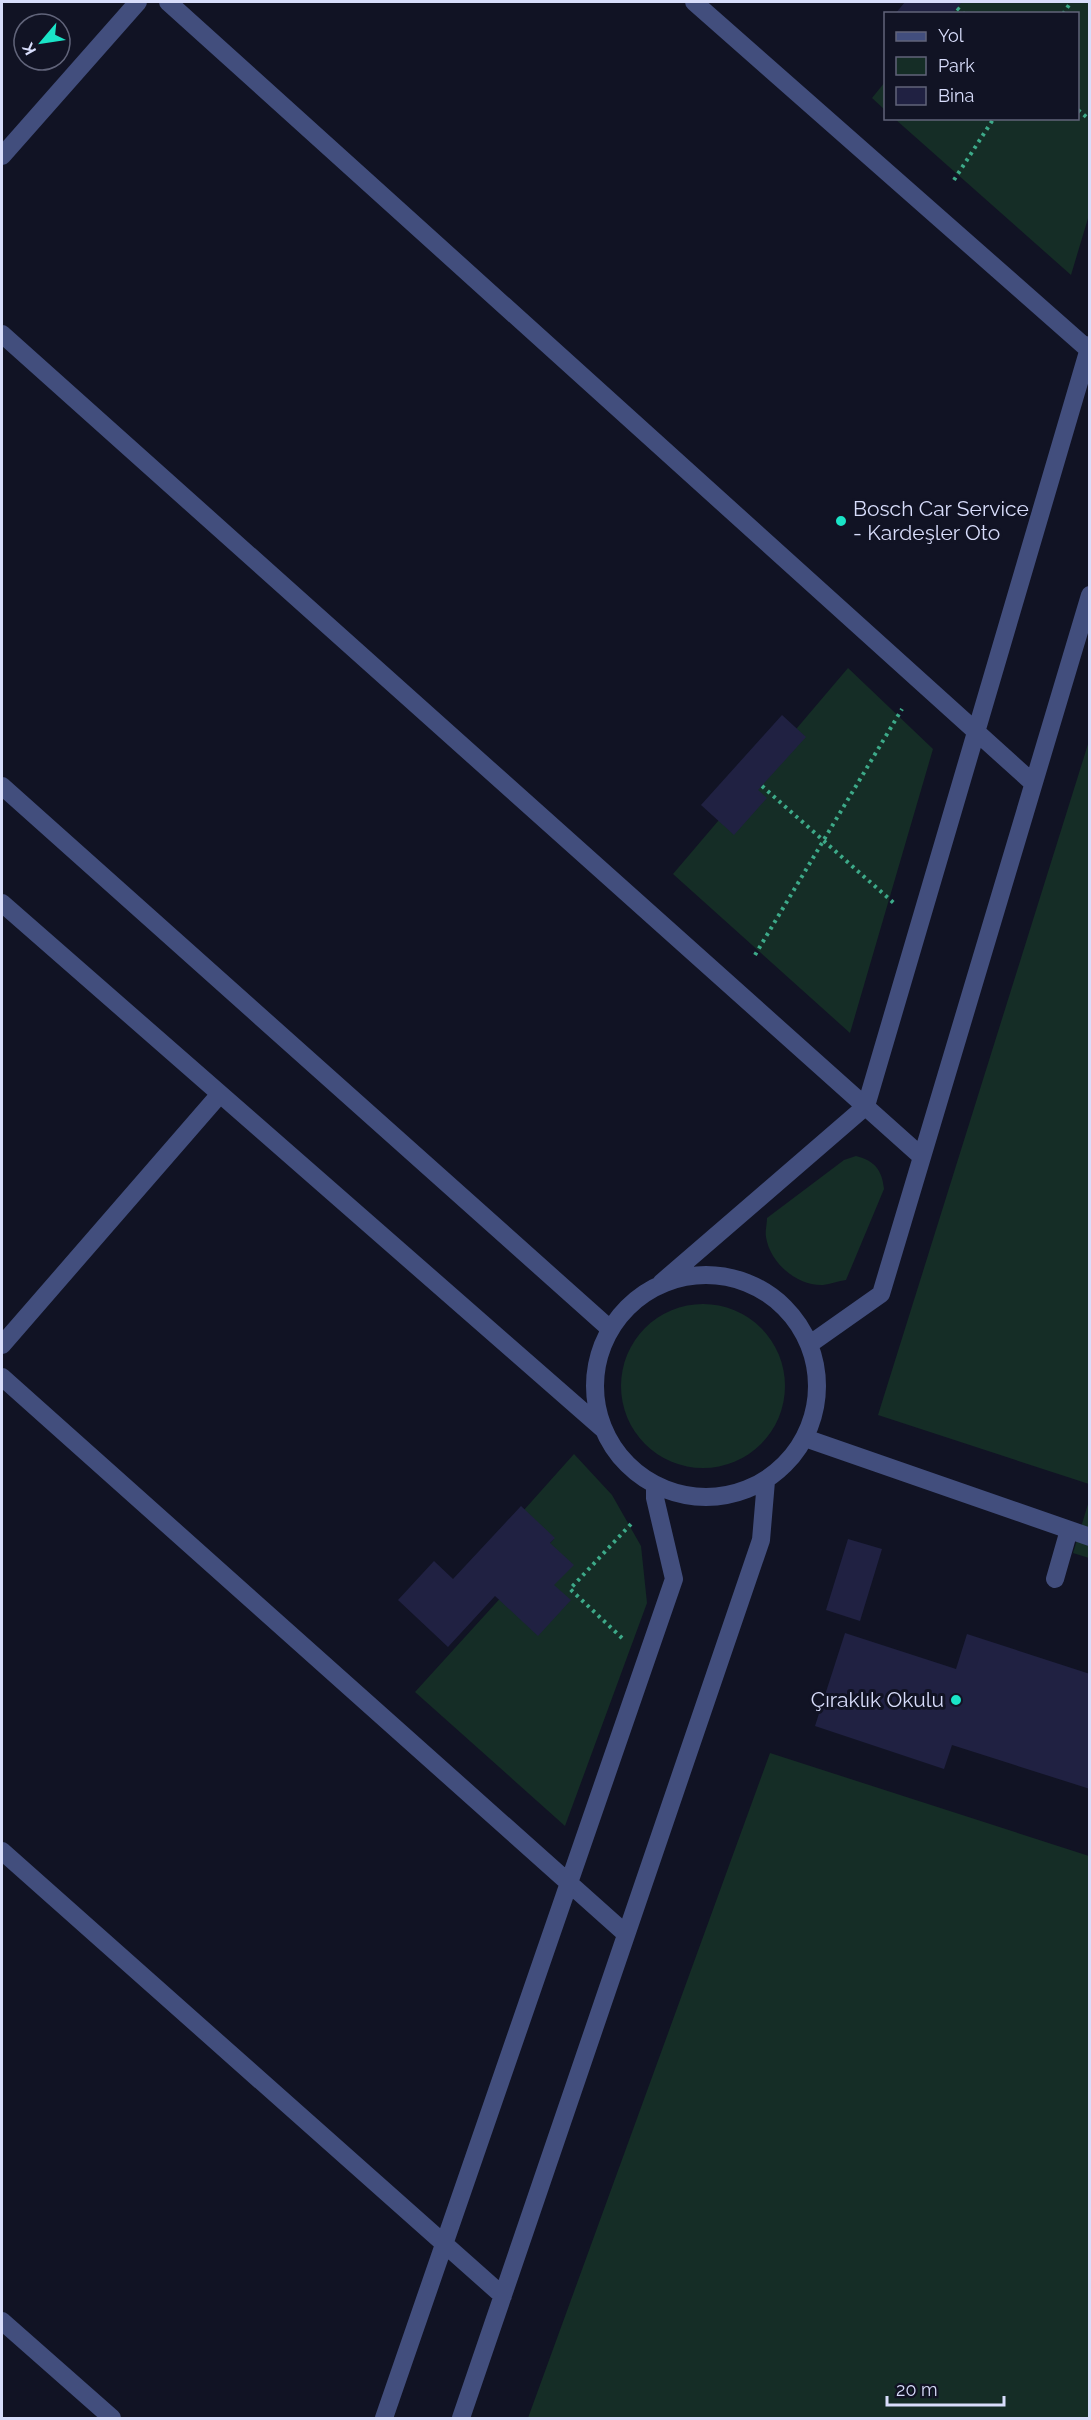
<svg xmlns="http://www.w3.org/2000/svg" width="1091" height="2420" font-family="Raleway,sans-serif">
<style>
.green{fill:#152d26}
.building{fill:#202142}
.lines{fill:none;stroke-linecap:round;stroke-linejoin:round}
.path{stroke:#3daa89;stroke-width:4;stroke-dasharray:3 4.5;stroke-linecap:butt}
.minor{stroke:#424e7d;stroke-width:18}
.poi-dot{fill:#1ae4c7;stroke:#111324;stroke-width:2}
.labels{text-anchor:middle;stroke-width:6;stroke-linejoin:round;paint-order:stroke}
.poi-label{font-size:21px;fill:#d8ddfb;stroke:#111324;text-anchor:start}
</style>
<rect width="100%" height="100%" fill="#111324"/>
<path class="green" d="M954 2H1089V215L1071 275 895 119 1078 118V14L944 13Z
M885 82V110L872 98Z
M848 668 933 749 850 1033 673 874Z
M1089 741 1090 1484H1089L878 1415Z
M856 1156C875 1161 882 1170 884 1189L846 1280C839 1281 830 1284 823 1285 797 1286 770 1263 766 1237 765 1231 767 1224 767 1218L844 1160Z
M621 1386a82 82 0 1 1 164 0a82 82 0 1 1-164 0Z
M574 1454 612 1495 641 1546 647 1603 565 1826 415 1692 554 1539 524 1510Z
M1089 1501V1558L1073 1553Z
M770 1753 1089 1856V2418H528Z"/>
<path class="building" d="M905 2H962L952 14H895Z
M782 715 806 737 758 790 767 798 734 835 701 805Z
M521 1506 555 1538 550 1543 574 1565 554 1585 571 1600 538 1636 495 1596 448 1647 398 1600 434 1561 453 1579Z
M848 1539 882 1549 860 1621 826 1610Z
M845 1633 956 1669 967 1634 1090 1674V1789L952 1745 944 1769 815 1726Z"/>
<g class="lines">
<path class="path" d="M957 8 964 14
M1063 14 1071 2
M1078 110 1090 120
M954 180 994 118
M762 786 896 905
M755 955 902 709
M622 1638 570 1589 631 1524"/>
<path class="minor" d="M168 2 1033 783
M694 2 1090 351
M2 156 138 2
M2 334 922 1157
M2 786 610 1329
M2 903 603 1429
M595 1386a111 111 0 1 1 222 0a111 111 0 1 1-222 0Z
M661 1283 866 1106 1090 345
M810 1344 881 1294 1090 595
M2 1345 220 1094
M2 1377 626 1934
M805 1438 1090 1537
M1055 1579 1069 1530
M2 1851 503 2296
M2 2321 112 2418
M384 2418 674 1579 655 1498V1486
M461 2418 761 1540 766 1481"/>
</g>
<g class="poi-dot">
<circle cx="841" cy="521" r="6"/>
<circle cx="956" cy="1700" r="6"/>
</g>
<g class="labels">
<g class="poi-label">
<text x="853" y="516">Bosch Car Service<tspan x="853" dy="24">- Kardeşler Oto</tspan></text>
<text x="944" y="1707" text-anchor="end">Çıraklık Okulu</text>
</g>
</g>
<rect width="1091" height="2420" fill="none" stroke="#d8ddfb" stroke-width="6"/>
<rect x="884" y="12" width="195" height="108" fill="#111324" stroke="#61647a" stroke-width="1.5"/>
<rect x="896" y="32" width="30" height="9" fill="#424e7d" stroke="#61647a" stroke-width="1.5"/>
<text x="938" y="42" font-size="18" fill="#d8ddfb">Yol</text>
<rect x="896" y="57" width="30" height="18" fill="#152d26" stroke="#61647a" stroke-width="1.5"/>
<text x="938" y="72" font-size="18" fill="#d8ddfb">Park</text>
<rect x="896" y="87" width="30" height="18" fill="#202142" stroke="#61647a" stroke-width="1.5"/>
<text x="938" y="102" font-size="18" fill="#d8ddfb">Bina</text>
<g transform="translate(42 42) rotate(241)"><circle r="28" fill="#111324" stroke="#61647a" stroke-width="1.5"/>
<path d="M0-4.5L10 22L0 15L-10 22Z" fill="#1ae4c7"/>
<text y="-9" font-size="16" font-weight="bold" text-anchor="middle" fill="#d8ddfb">K</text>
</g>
<path d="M887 2396v9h117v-9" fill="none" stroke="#d8ddfb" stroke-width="3"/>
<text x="896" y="2396" font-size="18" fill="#d8ddfb" stroke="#111324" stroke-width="4.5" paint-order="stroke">20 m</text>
</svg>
